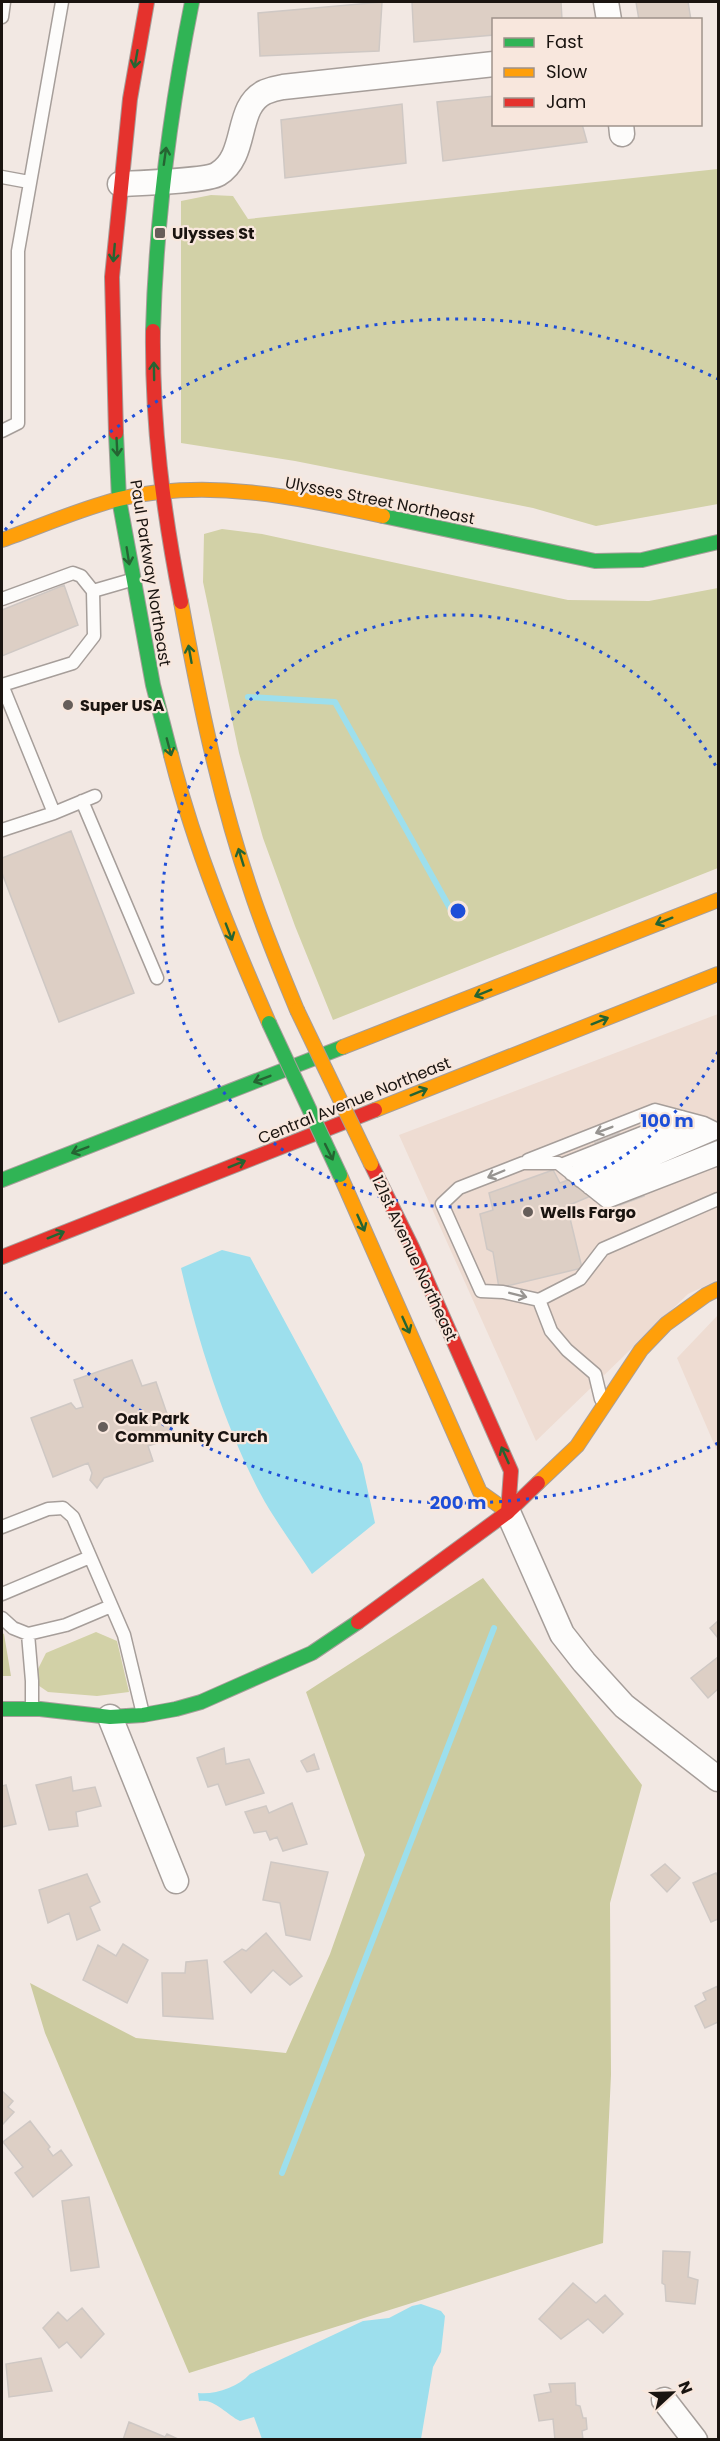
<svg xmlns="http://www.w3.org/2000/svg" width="720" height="2441" font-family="Poppins,sans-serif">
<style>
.built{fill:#eedcd2}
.green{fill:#d2d1a7}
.forest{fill:#cccba0}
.water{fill:#9ddfed}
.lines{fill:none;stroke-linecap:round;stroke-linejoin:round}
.stream{stroke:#9ddfed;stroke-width:6}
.building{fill:#ddcfc5;stroke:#cfc8c4;stroke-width:1.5}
.lane-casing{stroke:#a69e9a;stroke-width:15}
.street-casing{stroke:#a69e9a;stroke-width:27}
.fast-casing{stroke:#a69e9a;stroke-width:16}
.slow-casing{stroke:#a69e9a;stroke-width:16}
.jam-casing{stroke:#a69e9a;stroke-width:16}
.lane{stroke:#fdfcfb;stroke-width:12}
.street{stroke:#fdfcfb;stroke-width:24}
.fast{stroke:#30b455;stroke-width:14}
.slow{stroke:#ff9f0a;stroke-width:14}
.jam{stroke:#e5322d;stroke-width:14}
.fast-bridge-casing{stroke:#a69e9a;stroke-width:16;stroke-linecap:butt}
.slow-bridge-casing{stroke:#a69e9a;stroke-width:16;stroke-linecap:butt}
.fast-bridge{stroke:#30b455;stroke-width:14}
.slow-bridge{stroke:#ff9f0a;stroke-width:14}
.oneway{stroke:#256432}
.oneway2{stroke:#979491}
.ring{fill:none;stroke:#1d4ed8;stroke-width:3;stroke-dasharray:3 6}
.poi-dot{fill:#665e5a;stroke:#f8e7dd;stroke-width:2}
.labels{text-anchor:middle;stroke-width:4.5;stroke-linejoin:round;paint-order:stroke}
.poi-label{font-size:16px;font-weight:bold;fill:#1a1410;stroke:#f8e7dd;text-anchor:start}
.street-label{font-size:16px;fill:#1a1410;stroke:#f8e7dd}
.centre{fill:#1d4ed8;stroke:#f8e7dd;stroke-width:3}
.ring-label{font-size:18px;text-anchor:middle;font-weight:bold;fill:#1d4ed8;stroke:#f8e7dd;stroke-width:4.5;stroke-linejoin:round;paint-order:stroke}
</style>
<rect width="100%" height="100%" fill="#f2e8e3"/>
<path class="built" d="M718 1014V1280L688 1294 536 1441 399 1135Z
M718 1315V1453L677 1358Z"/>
<path class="green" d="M718 169V504L596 526 533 508 295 461 181 443V201L211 195 233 196 248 219Z
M222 529 262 534 568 600 649 601 718 588V868L333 1020 295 926 263 838 239 753 203 582 204 534Z
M96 1632 117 1641 129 1692 97 1696 48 1692 32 1681 46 1653Z"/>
<path class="forest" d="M483 1578 642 1785 610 1903 611 2075 603 2243 189 2373 45 2033 30 1983 136 2038 286 2053 330 1954 365 1855 306 1692Z
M2 1633 4 1634 11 1676H2Z"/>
<path class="water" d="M222 1250 250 1257 362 1464 375 1523 312 1574C295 1547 275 1521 260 1493 225 1426 198 1342 181 1268Z
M421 2304 441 2311 445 2316 441 2352 433 2367 421 2439H262L254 2417 240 2421C226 2414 214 2398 199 2401L198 2393C215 2395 238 2387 250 2374L363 2321 389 2318 412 2306Z"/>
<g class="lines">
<path class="stream" d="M248 697 335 702 451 910
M282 2173 494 1628"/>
</g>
<path class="building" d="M382 2 379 51 260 56 258 13Z
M412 2H561L562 20H494V35L414 42Z
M636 2H688L691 20H639Z
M494 96V124H582L587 142 443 161 437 102Z
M402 104 406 163 285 178 281 120Z
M64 585 78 625 2 656V610Z
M71 831 134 993 59 1022 2 873V858Z
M619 1133 644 1196 620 1205 612 1187 567 1206 582 1268 499 1288 493 1252 487 1249 480 1214 493 1210 489 1193 553 1170 560 1183 603 1167 595 1143Z
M132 1360 142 1386 156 1382 175 1437 148 1446 153 1461 104 1478 97 1488 90 1480 92 1473 88 1463 53 1477 31 1418 71 1403 76 1409 83 1407 74 1380Z
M718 1621V1638L710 1628Z
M718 1657V1689L708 1698 691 1678Z
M224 1748 226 1764 249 1759 264 1793 226 1805 218 1784 208 1787 197 1758Z
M314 1754 319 1769 307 1772 301 1761Z
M71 1777 73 1791 95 1787 101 1806 76 1812 78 1826 49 1830 36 1785Z
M6 1785 16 1824 2 1827V1786Z
M292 1803 307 1844 283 1851 277 1837 270 1840 266 1831 254 1833 245 1812 266 1806 269 1813Z
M271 1862 328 1872 310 1940 286 1935 280 1903 263 1900Z
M665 1864 680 1878 667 1892 651 1875Z
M716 1873 718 1877V1919L711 1922 693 1883Z
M87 1874 100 1902 90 1907 100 1930 77 1940 69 1913 48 1923 39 1890Z
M266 1933 302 1976 290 1985 273 1970 251 1993 224 1962 242 1949 246 1951Z
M123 1944 148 1960 127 2003 83 1980 98 1945 116 1956Z
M207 1960 213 2019 163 2016 162 1973H185L186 1962Z
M718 1986V2022L705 2028 695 2006 706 2000 703 1993Z
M2 2091 13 2101 8 2107 14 2112 2 2125Z
M30 2121 50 2147 48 2149 53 2156 61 2150 72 2165 33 2197 15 2173 23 2167 3 2142Z
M89 2197 99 2267 71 2271 62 2201Z
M663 2251 690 2252 688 2277 698 2280 695 2304 666 2301 665 2285 662 2283Z
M573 2283 596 2303 605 2295 623 2314 603 2333 588 2319 561 2339 539 2319Z
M82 2308 104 2334 81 2358 67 2342 59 2348 43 2328 58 2312 67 2321Z
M41 2358 52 2391 9 2397 6 2364Z
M575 2383 576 2405 580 2406 583 2418H586L587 2429 582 2431 583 2440H555L553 2419 539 2421 534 2395 551 2392 549 2384Z
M129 2422 165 2437 167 2434 180 2440H123Z"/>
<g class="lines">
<defs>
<path id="lane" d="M2 17 4 2
M2 177 29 182
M2 431 18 423V251L62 2
M2 599 73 573 81 576 93 591
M82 801 157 978
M54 813 2 685 73 663 94 636 93 591 131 580
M2 830 54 813 95 796
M528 1160 655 1110 704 1123 718 1130
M561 1165 682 1117
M571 1174 696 1121
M580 1181 710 1126
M589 1188 718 1132
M598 1195 718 1147
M539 1300 580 1279 603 1249 718 1199
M601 1399 595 1374 567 1350 551 1331 539 1300 503 1292 481 1291 442 1204 459 1188 523 1163H558L607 1202 718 1159
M2 1527 48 1509 63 1508 73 1517 124 1635 143 1714
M2 1594 90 1557
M2 1618 13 1628 28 1634 32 1681V1709
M28 1634 66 1625 111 1606"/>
<path id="street" d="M606 2 609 20
M621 124 622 134
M120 184C137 183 207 181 218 174 249 155 234 107 265 92 270 90 277 88 283 87L494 64
M508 1512 562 1634 584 1662 624 1706 718 1779
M110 1717 176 1881
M664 2400 695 2440"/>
<path id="fast" d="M153 331C156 220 170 111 192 2
M116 433 119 499 153 685 171 755
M383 516 595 561 642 560 718 542
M2 1180 343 1047
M2 1709H40L110 1717 143 1715 176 1709 201 1702 312 1653 358 1622"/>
<path id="slow" d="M2 540C39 527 82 508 119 499 207 478 297 497 383 516
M181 602C199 700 219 797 251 891 264 931 281 971 297 1010
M171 755C194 847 231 936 269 1023
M343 1047 718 900
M375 1110 718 974
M340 1175 480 1492 508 1512
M538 1483 577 1446 641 1350 666 1324 706 1295 718 1289"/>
<path id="jam" d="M153 331C152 425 163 510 181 602
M116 433 112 277 130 99 147 2
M371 1164 412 1247 511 1471 508 1512
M2 1257 375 1110
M358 1622 508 1512 538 1483"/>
</defs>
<use href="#lane" class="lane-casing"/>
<use href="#street" class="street-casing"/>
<use href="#fast" class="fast-casing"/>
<use href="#slow" class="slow-casing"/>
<use href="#jam" class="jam-casing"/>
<use href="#lane" class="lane"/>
<use href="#street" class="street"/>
<use href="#fast" class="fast"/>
<use href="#slow" class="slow"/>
<use href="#jam" class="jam"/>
<defs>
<path id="fast-bridge" d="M269 1023 340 1175"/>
<path id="slow-bridge" d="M297 1010 371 1164"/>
</defs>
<use href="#fast-bridge" class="fast-bridge-casing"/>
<use href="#slow-bridge" class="slow-bridge-casing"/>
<use href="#fast-bridge" class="fast-bridge"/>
<use href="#slow-bridge" class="slow-bridge"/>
</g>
<defs><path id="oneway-shaft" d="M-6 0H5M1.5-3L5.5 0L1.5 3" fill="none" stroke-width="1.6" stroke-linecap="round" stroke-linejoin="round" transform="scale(1.5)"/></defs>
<g class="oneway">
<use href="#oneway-shaft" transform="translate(136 59) rotate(100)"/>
<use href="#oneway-shaft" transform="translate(165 156) rotate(-82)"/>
<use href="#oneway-shaft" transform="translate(114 253) rotate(95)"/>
<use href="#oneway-shaft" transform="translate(154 371) rotate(-91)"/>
<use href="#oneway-shaft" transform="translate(117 447) rotate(87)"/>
<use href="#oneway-shaft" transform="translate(128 556) rotate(81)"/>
<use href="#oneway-shaft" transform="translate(190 654) rotate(-100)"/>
<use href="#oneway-shaft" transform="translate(169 747) rotate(75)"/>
<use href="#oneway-shaft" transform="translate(241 857) rotate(-107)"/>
<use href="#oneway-shaft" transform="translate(664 921) rotate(158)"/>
<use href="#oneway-shaft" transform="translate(229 932) rotate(69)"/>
<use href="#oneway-shaft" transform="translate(483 993) rotate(158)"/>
<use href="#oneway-shaft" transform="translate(600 1021) rotate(-22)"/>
<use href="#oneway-shaft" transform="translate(262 1079) rotate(159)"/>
<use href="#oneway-shaft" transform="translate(419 1092) rotate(-22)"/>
<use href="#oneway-shaft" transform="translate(80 1150) rotate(159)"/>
<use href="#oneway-shaft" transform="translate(329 1152) rotate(64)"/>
<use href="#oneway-shaft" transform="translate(237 1164) rotate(-22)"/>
<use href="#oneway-shaft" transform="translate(361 1223) rotate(66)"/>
<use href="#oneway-shaft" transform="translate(56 1235) rotate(-22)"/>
<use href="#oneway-shaft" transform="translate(406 1325) rotate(66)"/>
<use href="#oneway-shaft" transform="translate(505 1455) rotate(-114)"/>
</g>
<g class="oneway2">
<use href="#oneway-shaft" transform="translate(604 1130) rotate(159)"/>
<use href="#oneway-shaft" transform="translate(496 1174) rotate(157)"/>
<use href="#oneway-shaft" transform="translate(518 1295) rotate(14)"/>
</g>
<g class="ring">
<path d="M718 1052A296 296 0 1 1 718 770"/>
<path d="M718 1443A592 592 0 0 1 5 1292M5 530A592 592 0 0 1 718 379"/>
</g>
<g class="poi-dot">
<rect x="154" y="227" width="12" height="12" rx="3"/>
<circle cx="68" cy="705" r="6"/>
<circle cx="528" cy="1212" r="6"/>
<circle cx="103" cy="1427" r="6"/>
</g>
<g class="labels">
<g class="poi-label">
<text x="172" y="239">Ulysses St</text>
<text x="80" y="711">Super USA</text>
<text x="540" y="1218">Wells Fargo</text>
<text x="115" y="1424">Oak Park<tspan x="115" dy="18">Community Curch</tspan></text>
</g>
<g class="street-label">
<text transform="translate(380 500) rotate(11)" y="6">Ulysses Street Northeast</text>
<text transform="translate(151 573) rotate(81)" y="6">Paul Parkway Northeast</text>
<text transform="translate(354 1100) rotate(-22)" y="6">Central Avenue Northeast</text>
<text transform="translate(415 1258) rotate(65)" y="6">121st Avenue Northeast</text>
</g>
</g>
<circle cx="458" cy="911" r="9" class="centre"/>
<g class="ring-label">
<text x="667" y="1127">100 m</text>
<text x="458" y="1509">200 m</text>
</g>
<rect width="720" height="2441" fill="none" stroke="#1a1410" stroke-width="6"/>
<rect x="492" y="18" width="210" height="108" fill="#f8e7dd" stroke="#9f938b" stroke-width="1.5"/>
<rect x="504" y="38" width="30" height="9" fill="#30b455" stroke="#9f938b" stroke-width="1.5"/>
<text x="546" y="48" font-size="18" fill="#1a1410">Fast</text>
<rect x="504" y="68" width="30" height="9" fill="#ff9f0a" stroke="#9f938b" stroke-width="1.5"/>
<text x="546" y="78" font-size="18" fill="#1a1410">Slow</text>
<rect x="504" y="98" width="30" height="9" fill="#e5322d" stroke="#9f938b" stroke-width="1.5"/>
<text x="546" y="108" font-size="18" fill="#1a1410">Jam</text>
<g transform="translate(672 2393) rotate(68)" stroke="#f8e7dd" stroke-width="4.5" paint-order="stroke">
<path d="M0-4.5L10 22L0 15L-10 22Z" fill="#1a1410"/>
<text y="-9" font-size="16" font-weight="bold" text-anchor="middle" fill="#1a1410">N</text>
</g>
</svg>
